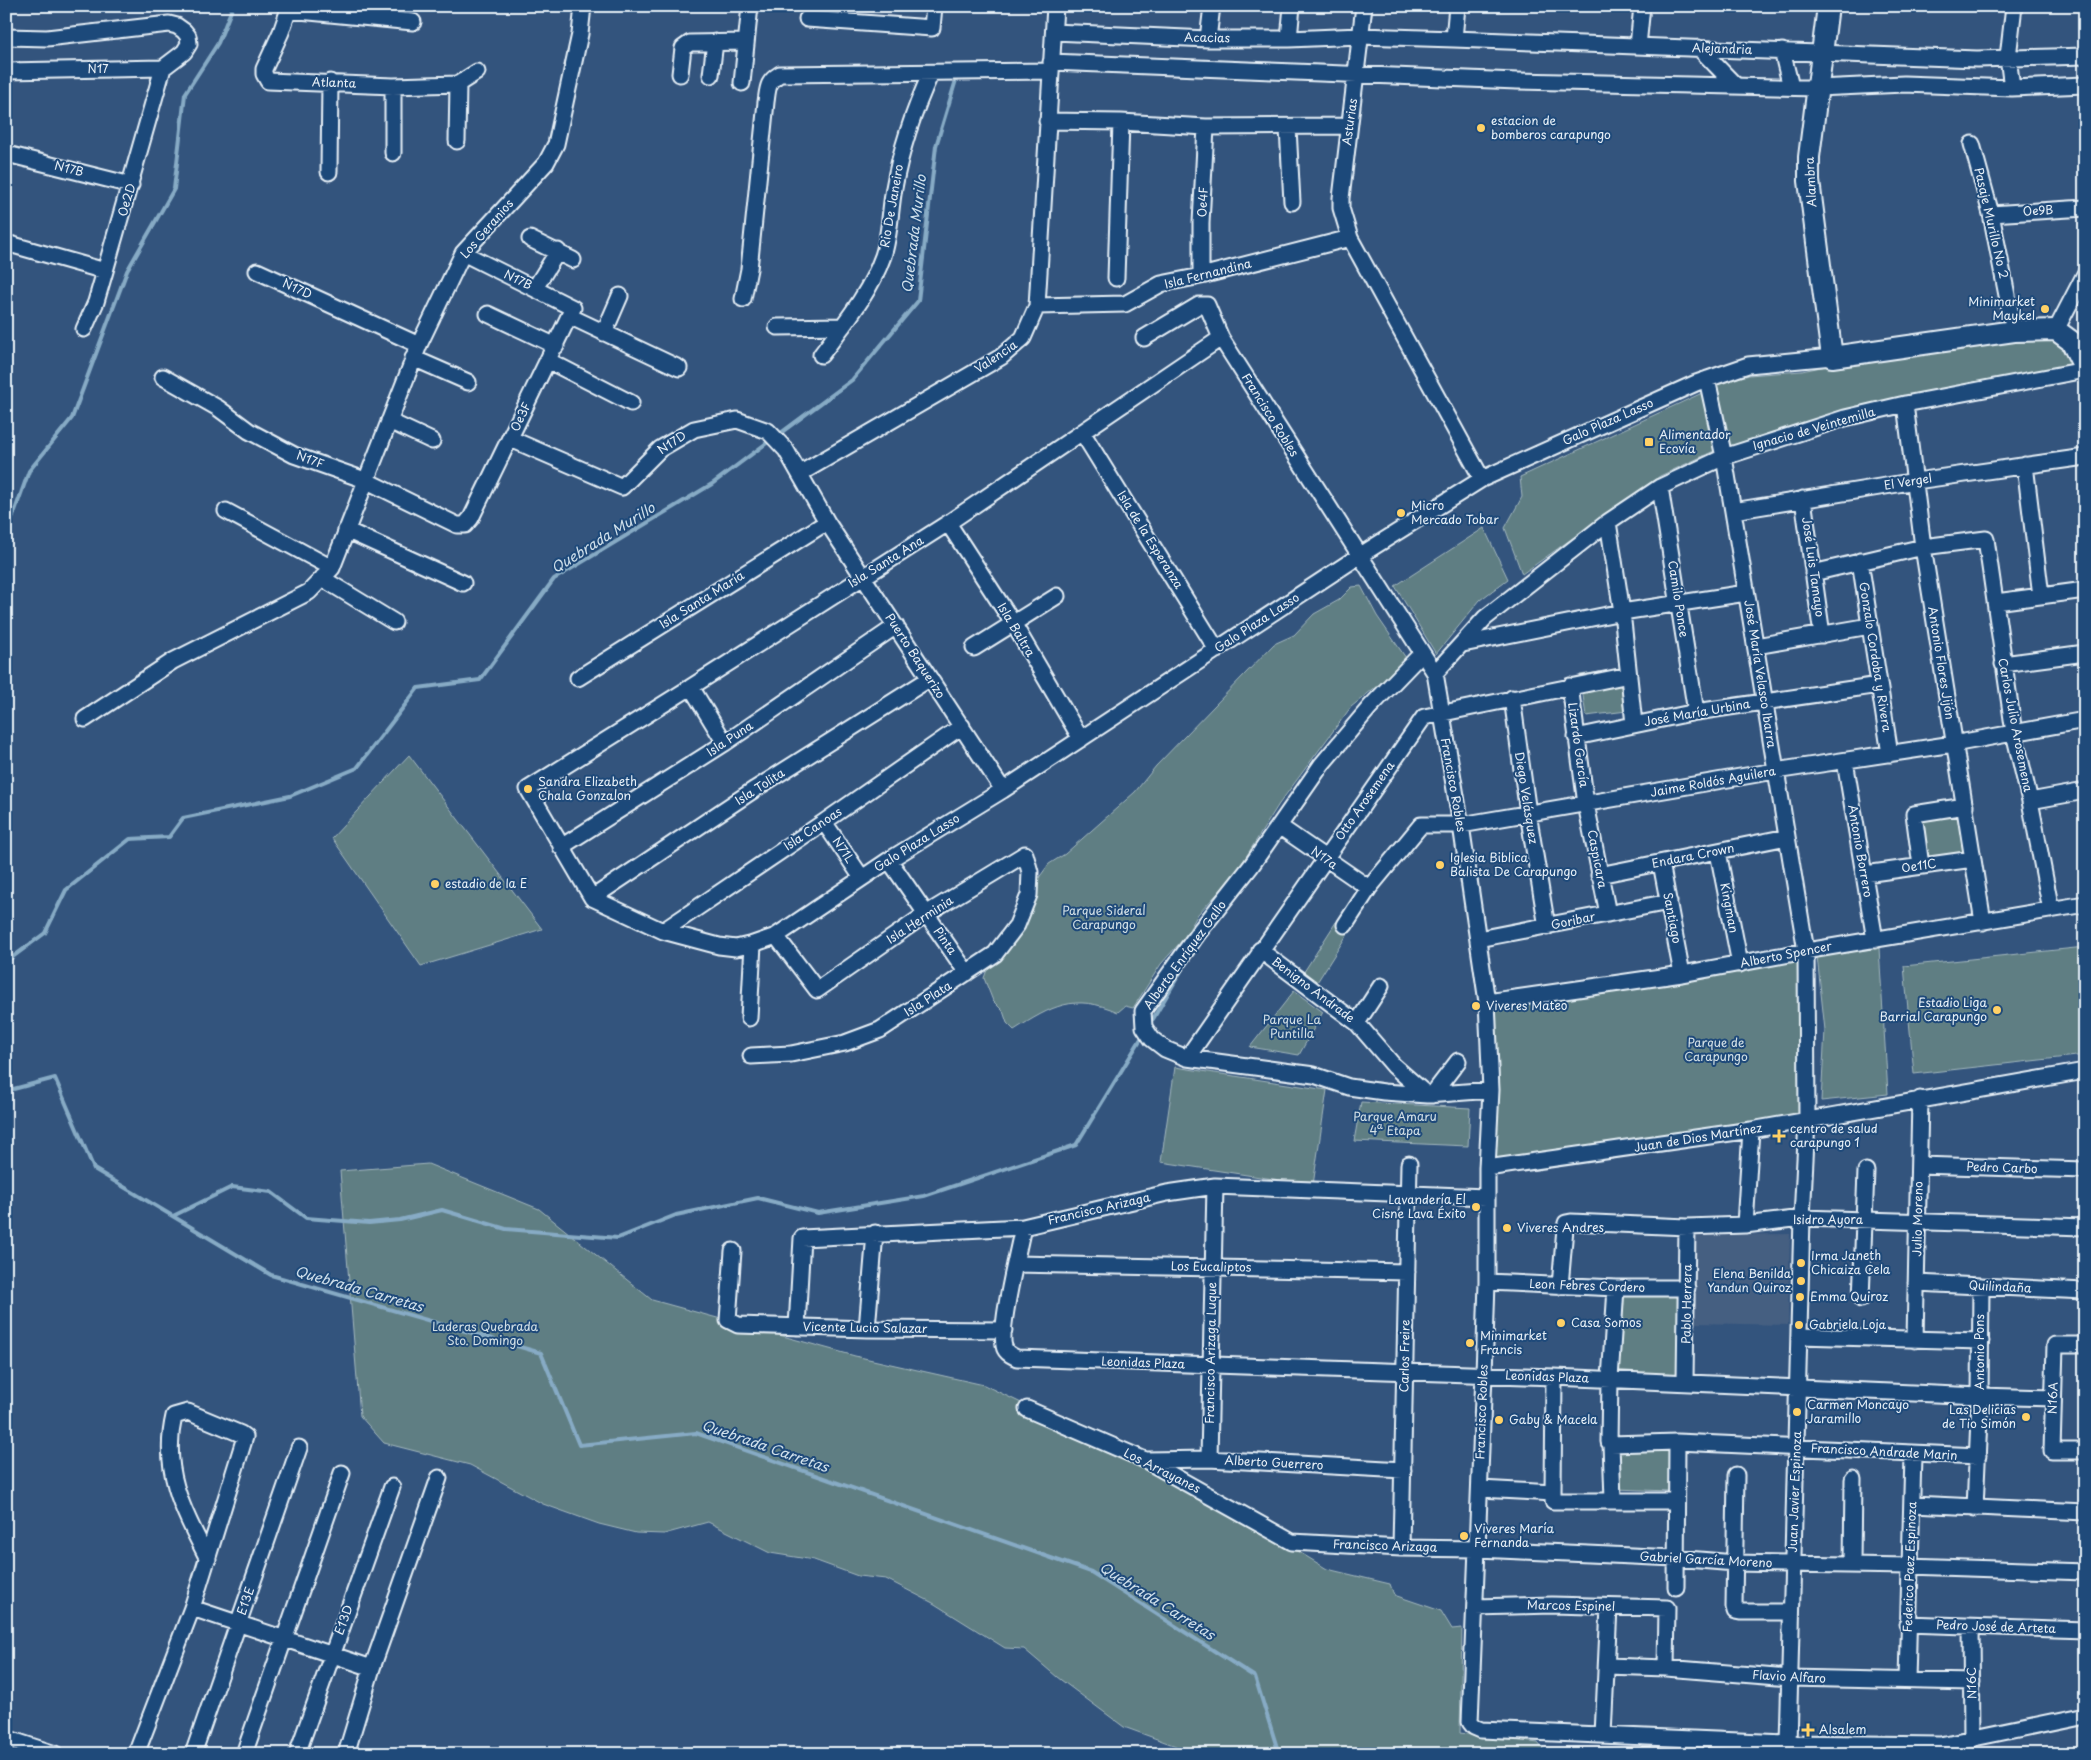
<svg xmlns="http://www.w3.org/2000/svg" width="2091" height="1760" font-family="'Playpen Sans',sans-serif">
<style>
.built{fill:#445e81}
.green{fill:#5f7e83;stroke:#a4b8be}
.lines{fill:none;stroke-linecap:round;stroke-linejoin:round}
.stream{stroke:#87abc5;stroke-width:4}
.street-casing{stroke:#e8f1f8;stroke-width:19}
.secondary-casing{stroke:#e8f1f8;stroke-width:24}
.street{stroke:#1f4a7a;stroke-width:15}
.secondary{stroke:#1f4a7a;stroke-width:20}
.poi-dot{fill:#ffd166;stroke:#1f4a7a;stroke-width:2}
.labels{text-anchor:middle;stroke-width:4;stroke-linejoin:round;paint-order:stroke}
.street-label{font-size:12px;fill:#e8f1f8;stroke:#1f4a7a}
.poi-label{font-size:12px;fill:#e8f1f8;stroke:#1f4a7a;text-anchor:start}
.park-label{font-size:12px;fill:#d3e0e6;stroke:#1f4a7a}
.water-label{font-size:14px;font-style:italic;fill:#d0e0eb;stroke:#1f4a7a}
</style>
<rect width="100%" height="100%" fill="#33547d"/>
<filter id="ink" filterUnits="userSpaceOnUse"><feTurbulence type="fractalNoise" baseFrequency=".02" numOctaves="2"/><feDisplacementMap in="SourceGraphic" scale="10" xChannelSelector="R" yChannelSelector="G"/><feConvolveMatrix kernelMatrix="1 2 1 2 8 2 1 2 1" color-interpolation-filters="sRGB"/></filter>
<g filter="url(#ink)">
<path class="built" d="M1790 1234 1788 1325 1694 1323 1695 1235Z"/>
<path class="green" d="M2041 335C2062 342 2069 350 2079 369L1729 448 1717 383 1749 375 1802 371 1850 361Z
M1702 393 1716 450 1660 476 1522 574 1505 528 1522 497 1520 477Z
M1484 528 1508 579 1480 600 1436 654 1395 586Z
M1361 586 1377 616 1406 658 1383 681 1351 707 1279 804 1234 876 1198 914 1185 937 1161 964 1133 1008 1125 1006 1118 1012C1074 993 1052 1006 1014 1030L1007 1023 1003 1011 993 1001 984 978 989 964 1032 901 1038 879 1049 864 1065 854 1135 792 1156 766 1274 644 1294 635 1314 614 1339 600 1352 587Z
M1627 668 1635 710 1586 716 1580 675Z
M409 755 542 929 421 966 332 838Z
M1961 811 1968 856 1923 860 1918 821Z
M1336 922 1350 930 1314 987 1300 978Z
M2085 947V1055L1914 1074 1904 966Z
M1879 948 1888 1094 1821 1101 1825 1030 1817 956Z
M1806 951 1807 1121 1487 1168V1002Z
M1294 991 1323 1012 1299 1055 1250 1047Z
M1175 1067 1327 1090 1313 1185 1161 1162Z
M1361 1102 1470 1108 1468 1146 1354 1141Z
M428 1164 539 1209 652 1300 855 1356 984 1385 1106 1444 1155 1464 1327 1569 1390 1584 1394 1595 1441 1611 1452 1629 1462 1628 1460 1733 1538 1743 1547 1754H1184L1176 1746 1124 1727 1057 1677 1024 1649 1005 1648 933 1603 886 1579 858 1576 814 1560 770 1553 708 1522 664 1534 636 1533 599 1524 543 1504 470 1465 384 1443 360 1416 340 1171Z
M1620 1293 1684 1294 1681 1376H1617Z
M1671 1443 1670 1491 1615 1489 1616 1445Z"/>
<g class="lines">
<path class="stream" d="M778 435 852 380 918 301 936 146 956 80
M6 536 29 471 72 418 127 271 174 189 185 94 218 43 233 6
M6 962 45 933 66 890 130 839 169 837 183 818 290 796 357 768 418 688 480 680 554 579 712 484 772 439
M1153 1019 1184 966
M6 1091 55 1078 94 1169 271 1275 541 1353 579 1445 696 1433 1091 1572 1255 1677 1279 1754
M173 1216 232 1187 271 1192 306 1218 369 1223 400 1220 442 1210 506 1229 618 1238 676 1215 758 1198 818 1213 924 1196 1076 1145 1142 1037"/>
<defs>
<path id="street" d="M290 6 281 32 264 69V74L268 81 393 86 458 84 477 72
M1364 6 1341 198V208L1350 238 1482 479
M289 10 413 22
M807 19 932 28 934 6
M1054 32 1208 39H1289L1360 36 1454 39 1977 59 2085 56
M6 37 47 38 169 24 177 26 184 31 188 36 189 44 184 52 163 68 6 71
M1208 39 1212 6
M1289 39 1292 6
M1454 39 1457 6
M1638 46 1642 6
M1699 48 1736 86
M1782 51 1791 87
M1051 62 1517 81 1818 88 1904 84 2012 88 2085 85
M680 74 683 48 690 43 746 42
M711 75 715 42
M742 83 750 6
M2012 88 2008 57 2014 6
M1047 121 1121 122 1206 127 1348 126
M1288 128 1292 202
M457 141 458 84
M1972 144 1991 214 2014 331
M393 153V86
M7 154 131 185
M329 172 330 82
M1991 214 2085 208
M530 239 573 260
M6 243 105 271
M257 271 419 345
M1201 276V223L1206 127
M1116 278 1121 122
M535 288 558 251
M743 299 749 269 766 102C768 88 767 82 780 74L1050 71
M1037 306 1125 304 1161 284 1201 276 1350 238
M488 314 556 346
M569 316 679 368
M777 327 843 326
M84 329 96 302 105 271 163 68
M2056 330 2085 274
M604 333 620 296
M1144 338 1199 305H1207L1221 338 1435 673 1461 825 1487 1002 1491 1090 1487 1168V1282L1484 1374 1470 1722 1474 1727 1481 1730 1788 1743 1940 1745 2085 1715
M1221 338 948 523 691 687 528 789 592 898 663 931 719 946 736 948 753 944 776 936 889 860 1003 790 1359 556 1482 479 1696 383 1748 365 1832 357
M821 355C844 324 870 293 883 256 890 235 890 210 894 188 901 148 914 110 931 73
M413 358 468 382
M549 361 631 403
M163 377 218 408 249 431 294 455 365 480 457 525H465L471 518 573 308 463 253
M1707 379 1724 457 1806 951 1807 1121 1802 1218 1788 1743
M1905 404 1923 547 1983 922
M389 421 432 441
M1082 432 1217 650
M511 439 622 487 660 449 694 429 737 420 768 431 786 450 827 522 1003 790
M2025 465 2041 596
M801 473 1001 357 1023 338 1037 306 1055 6
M1660 487 1696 712
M1803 499 1822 635
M226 511 332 568
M1733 511 1916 481 2085 457
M1608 522 1622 612 1634 724
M948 523 1013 623 1081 739
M346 530 463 583
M1860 561 1890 754
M1813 573 1923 547 1986 539 2014 733 2030 801 2051 910
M323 577 330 583 394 622
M1996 602 2085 590
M1463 644 1622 612 1746 593
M1756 646 1870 626
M974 648 1057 596
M1422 653 1370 707 1322 764 1251 866 1199 932 1143 1011 1144 1027 1152 1039 1165 1049 1187 1058 1314 1075 1349 1087 1384 1092 1427 1095 1491 1090
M2003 664 2085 653
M1435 673 1485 618 1608 522 1660 487 1724 457 1845 418 1905 404 2085 370
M578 678 827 522
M1570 686 1586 804 1608 914
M691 687 725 743
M1512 698 1528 813 1547 927
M85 719 173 661 309 592 332 568 419 345 463 253 546 163 556 144 580 34 583 6
M1576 737 1696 712 1879 685
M1845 761 1875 940
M2030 801 2085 791
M824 822 862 878
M1279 826 1369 888
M561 847 725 743 896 626
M1718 852 1740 964
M889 860 967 973
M1661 863 1682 974
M1921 866 1914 814 1965 806
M1865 874 1973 859
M1599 875 1787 837
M592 898 755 789 929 679
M1345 925 1369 888 1421 825H1461L1775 771 1953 744 2085 720
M663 931 824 822 962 726
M1478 939 1669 902
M1260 950 1357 1023 1394 1066 1427 1095
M1487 1002 1682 974 1806 951 2085 904
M749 1018 753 944
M1357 1023 1381 986
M751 1056 791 1054 845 1043 880 1030 995 954 1017 925 1029 895 1030 872 1025 854 926 914 817 990 776 936
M1187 1058 1424 717 1629 675
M1432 1095 1458 1061
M1919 1165 2085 1170
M1487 1168 1751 1130 2085 1071
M1745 1225 1751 1130
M1023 1227C1019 1247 997 1335 1005 1349 1007 1354 1013 1356 1017 1358L1554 1377 1980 1396 2053 1398
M733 1251 728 1320 738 1325 867 1329 1004 1330
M1015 1264 1407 1272
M1487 1282 1616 1288H1687
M1916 1283 2085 1291
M1560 1286 1565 1228 1566 1223 1571 1222 1687 1227 1745 1225 1802 1218 2085 1227
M1861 1299 1866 1171
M797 1327 802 1238 1023 1227 1167 1193 1215 1186 1486 1197
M867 1329 875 1233
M1799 1336 1981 1341
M1915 1340 1920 1099
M2085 1345H2055L2052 1451H2085
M1685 1382 1687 1227
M1027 1409 1145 1460 1292 1542 1401 1548 1478 1549 1675 1558 1735 1563 1909 1566 2085 1572
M1611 1444 1677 1442 1978 1456
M1209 1459 1215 1186
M1147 1460 1209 1459 1403 1470
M1736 1475 1734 1607 1735 1611 1740 1612H1791
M1480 1489 1553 1493V1501H1676
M1553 1493 1554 1377
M1613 1500 1611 1444 1609 1442 1610 1379 1616 1288
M1913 1504 2085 1512
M1975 1508 1980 1396 1981 1286
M1401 1548 1409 1164
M1852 1565 1853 1479
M1676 1587 1677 1442
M1475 1607 1552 1605 1667 1608 1666 1668
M192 1608 372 1668
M1907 1624 2085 1630
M1971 1627 1972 1739
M1607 1666 1666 1668 1790 1678 1972 1682
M1907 1680 1913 1455
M1603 1735 1609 1607
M6 1738 55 1754
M136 1754 192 1608 245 1437 241 1434 188 1412 174 1416C161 1471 184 1512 208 1559
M193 1754 299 1448
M244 1754 342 1473
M297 1754 392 1487
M346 1754 372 1668 439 1478"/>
<path id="secondary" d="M1828 6 1809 157V181L1832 357 2014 331 2056 330 2071 341 2085 369"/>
</defs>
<use href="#street" class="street-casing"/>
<use href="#secondary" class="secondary-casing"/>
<use href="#street" class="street"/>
<use href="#secondary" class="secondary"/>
</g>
</g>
<g class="poi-dot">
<circle cx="1481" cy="128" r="5"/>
<circle cx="2045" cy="309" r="5"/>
<rect x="1644" y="437" width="10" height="10" rx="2.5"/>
<circle cx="1401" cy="513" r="5"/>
<circle cx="528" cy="789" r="5"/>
<circle cx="1440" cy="865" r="5"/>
<circle cx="435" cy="884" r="5"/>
<circle cx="1476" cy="1006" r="5"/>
<circle cx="1997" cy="1010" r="5"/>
<path d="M1776.5 1128.5h5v5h5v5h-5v5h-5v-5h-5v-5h5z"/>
<circle cx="1476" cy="1207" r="5"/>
<circle cx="1507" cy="1228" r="5"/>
<circle cx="1801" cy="1263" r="5"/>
<circle cx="1801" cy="1281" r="5"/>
<circle cx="1800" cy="1297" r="5"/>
<circle cx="1561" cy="1323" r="5"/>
<circle cx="1799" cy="1325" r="5"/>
<circle cx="1470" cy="1343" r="5"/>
<circle cx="1797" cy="1412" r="5"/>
<circle cx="2026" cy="1417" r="5"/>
<circle cx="1499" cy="1420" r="5"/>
<circle cx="1464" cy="1536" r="5"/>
<path d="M1805.5 1722.5h5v5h5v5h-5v5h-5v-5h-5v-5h5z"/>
</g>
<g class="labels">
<g class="street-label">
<text transform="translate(1207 38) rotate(1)" y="4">Acacias</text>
<text transform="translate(1722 49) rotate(2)" y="4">Alejandria</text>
<text transform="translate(98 69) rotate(-1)" y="4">N17</text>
<text transform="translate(334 83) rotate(2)" y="4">Atlanta</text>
<text transform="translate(1350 122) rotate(-82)" y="4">Asturias</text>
<text transform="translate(69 169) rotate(14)" y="4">N17B</text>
<text transform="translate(1811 182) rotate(-93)" y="4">Alambra</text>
<text transform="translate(127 200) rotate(-74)" y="4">Oe2D</text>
<text transform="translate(1203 202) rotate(-87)" y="4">Oe4F</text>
<text transform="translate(892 206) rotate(-80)" y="4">Rio De Janeiro</text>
<text transform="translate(2038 211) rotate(-3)" y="4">Oe9B</text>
<text transform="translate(1991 223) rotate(77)" y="4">Pasaje Murillo No 2</text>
<text transform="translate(487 229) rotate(-49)" y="4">Los Geranios</text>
<text transform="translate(1208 274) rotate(-14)" y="4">Isla Fernandina</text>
<text transform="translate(518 280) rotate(26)" y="4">N17B</text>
<text transform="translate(297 289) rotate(24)" y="4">N17D</text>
<text transform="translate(996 357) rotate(-34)" y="4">Valencia</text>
<text transform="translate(1270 415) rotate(58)" y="4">Francisco Robles</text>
<text transform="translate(521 417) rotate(-64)" y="4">Oe3F</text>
<text transform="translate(1608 422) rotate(-24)" y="4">Galo Plaza Lasso</text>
<text transform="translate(1814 429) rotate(-16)" y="4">Ignacio de Veintemilla</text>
<text transform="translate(672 443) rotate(-34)" y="4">N17D</text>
<text transform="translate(310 460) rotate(20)" y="4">N17F</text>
<text transform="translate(1908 482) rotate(-9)" y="4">El Vergel</text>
<text transform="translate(1150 540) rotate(58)" y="4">Isla de la Esperanza</text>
<text transform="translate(886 562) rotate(-32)" y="4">Isla Santa Ana</text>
<text transform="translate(1813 567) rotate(82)" y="4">José Luis Tamayo</text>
<text transform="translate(1678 599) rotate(81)" y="4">Camilo Ponce</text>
<text transform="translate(702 600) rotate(-32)" y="4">Isla Santa María</text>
<text transform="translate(1257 623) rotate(-33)" y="4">Galo Plaza Lasso</text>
<text transform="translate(1016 630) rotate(59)" y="4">Isla Baltra</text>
<text transform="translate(915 656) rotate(57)" y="4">Puerto Baquerizo</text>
<text transform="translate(1875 657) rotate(81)" y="4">Gonzalo Cordoba y Rivera</text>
<text transform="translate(1941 663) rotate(81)" y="4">Antonio Flores Jijón</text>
<text transform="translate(1760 674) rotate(81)" y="4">José María Velasco Ibarra</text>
<text transform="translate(1697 713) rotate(-10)" y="4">José María Urbina</text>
<text transform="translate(2015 725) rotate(79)" y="4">Carlos Julio Arosemena</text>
<text transform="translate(730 739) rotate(-34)" y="4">Isla Puna</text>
<text transform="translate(1578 745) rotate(82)" y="4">Lizardo García</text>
<text transform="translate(1713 782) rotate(-10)" y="4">Jaime Roldós Aguilera</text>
<text transform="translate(1453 785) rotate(80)" y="4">Francisco Robles</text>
<text transform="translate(760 787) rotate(-33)" y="4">Isla Tolita</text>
<text transform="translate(1526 798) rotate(81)" y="4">Diego Velásquez</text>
<text transform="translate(1365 801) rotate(-55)" y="4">Otto Arosemena</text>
<text transform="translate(813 829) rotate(-34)" y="4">Isla Canoas</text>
<text transform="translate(917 843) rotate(-32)" y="4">Galo Plaza Lasso</text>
<text transform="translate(843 850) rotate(56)" y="4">N71L</text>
<text transform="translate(1860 851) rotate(80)" y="4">Antonio Borrero</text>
<text transform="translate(1693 856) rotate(-11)" y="4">Endara Crown</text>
<text transform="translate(1324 858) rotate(35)" y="4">N17a</text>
<text transform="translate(1597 859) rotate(79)" y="4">Caspicara</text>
<text transform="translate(1919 866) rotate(-8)" y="4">Oe11C</text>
<text transform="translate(1729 908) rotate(79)" y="4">Kingman</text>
<text transform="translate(1672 918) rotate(79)" y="4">Santiago</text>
<text transform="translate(920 920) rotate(-33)" y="4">Isla Herminia</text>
<text transform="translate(1573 921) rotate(-12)" y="4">Goribar</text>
<text transform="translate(945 941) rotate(55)" y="4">Pinta</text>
<text transform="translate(1185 955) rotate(-54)" y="4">Alberto Enríquez Gallo</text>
<text transform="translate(1786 955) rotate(-11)" y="4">Alberto Spencer</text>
<text transform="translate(1313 990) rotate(37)" y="4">Benigno Andrade</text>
<text transform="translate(928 999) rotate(-33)" y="4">Isla Plata</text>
<text transform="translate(1698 1138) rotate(-9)" y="4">Juan de Dios Martínez</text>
<text transform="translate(2002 1168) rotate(2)" y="4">Pedro Carbo</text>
<text transform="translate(1099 1209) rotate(-13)" y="4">Francisco Arizaga</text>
<text transform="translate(1918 1219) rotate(-89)" y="4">Julio Moreno</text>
<text x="1828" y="1224">Isidro Ayora</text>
<text transform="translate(1211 1267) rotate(1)" y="4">Los Eucaliptos</text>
<text transform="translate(1587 1286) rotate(2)" y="4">Leon Febres Cordero</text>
<text transform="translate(2000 1287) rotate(3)" y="4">Quilindaña</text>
<text transform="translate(1687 1304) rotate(-89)" y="4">Pablo Herrera</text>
<text transform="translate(865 1328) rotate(1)" y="4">Vicente Lucio Salazar</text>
<text transform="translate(1980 1352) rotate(-90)" y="4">Antonio Pons</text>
<text transform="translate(1211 1353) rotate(-89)" y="4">Francisco Arizaga Luque</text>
<text transform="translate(1405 1356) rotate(-89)" y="4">Carlos Freire</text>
<text transform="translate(1143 1363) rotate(2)" y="4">Leonidas Plaza</text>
<text transform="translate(1547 1377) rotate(2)" y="4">Leonidas Plaza</text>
<text transform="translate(2053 1398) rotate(-88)" y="4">N16A</text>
<text transform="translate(1482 1412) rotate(-88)" y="4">Francisco Robles</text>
<text transform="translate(1884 1452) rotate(3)" y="4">Francisco Andrade Marin</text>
<text transform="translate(1274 1463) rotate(3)" y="4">Alberto Guerrero</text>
<text transform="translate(1162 1471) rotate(27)" y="4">Los Arrayanes</text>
<text transform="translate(1795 1492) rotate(-88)" y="4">Juan Javier Espinoza</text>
<text transform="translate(1385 1546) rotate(2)" y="4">Francisco Arizaga</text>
<text transform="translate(1706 1560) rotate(3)" y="4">Gabriel García Moreno</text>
<text transform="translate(1910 1567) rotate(-88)" y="4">Federico Paez Espinoza</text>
<text transform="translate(246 1601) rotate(-71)" y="4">E13E</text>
<text transform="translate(1571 1606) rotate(1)" y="4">Marcos Espinel</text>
<text transform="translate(344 1620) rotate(-70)" y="4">E13D</text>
<text transform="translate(1996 1627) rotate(2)" y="4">Pedro José de Arteta</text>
<text transform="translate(1789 1677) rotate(3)" y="4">Flavio Alfaro</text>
<text transform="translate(1972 1683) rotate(-91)" y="4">N16C</text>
</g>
<g class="poi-label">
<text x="1491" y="125">estacion de<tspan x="1491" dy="14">bomberos carapungo</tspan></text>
<text x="2035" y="306" text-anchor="end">Minimarket<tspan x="2035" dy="14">Maykel</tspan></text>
<text x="1659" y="439">Alimentador<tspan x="1659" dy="14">Ecovía</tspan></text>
<text x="1411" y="510">Micro<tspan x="1411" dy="14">Mercado Tobar</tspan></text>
<text x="538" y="786">Sandra Elizabeth<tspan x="538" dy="14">Chala Gonzalon</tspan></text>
<text x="1450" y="862">Iglesia Biblica<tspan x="1450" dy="14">Balista De Carapungo</tspan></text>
<text x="445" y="888">estadio de la E</text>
<text x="1987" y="1007" text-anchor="end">Estadio Liga<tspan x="1987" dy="14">Barrial Carapungo</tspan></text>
<text x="1486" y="1010">Viveres Mateo</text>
<text x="1790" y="1133">centro de salud<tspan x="1790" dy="14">carapungo 1</tspan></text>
<text x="1466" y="1204" text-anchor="end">Lavandería El<tspan x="1466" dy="14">Cisne Lava Éxito</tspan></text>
<text x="1517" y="1232">Viveres Andres</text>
<text x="1811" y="1260">Irma Janeth<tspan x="1811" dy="14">Chicaiza Cela</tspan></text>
<text x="1791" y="1278" text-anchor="end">Elena Benilda<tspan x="1791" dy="14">Yandun Quiroz</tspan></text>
<text x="1810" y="1301">Emma Quiroz</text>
<text x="1571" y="1327">Casa Somos</text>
<text x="1809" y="1329">Gabriela Loja</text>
<text x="1480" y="1340">Minimarket<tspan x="1480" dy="14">Francis</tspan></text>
<text x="1807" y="1409">Carmen Moncayo<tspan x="1807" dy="14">Jaramillo</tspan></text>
<text x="2016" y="1414" text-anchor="end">Las Delicias<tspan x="2016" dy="14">de Tio Simón</tspan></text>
<text x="1509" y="1424">Gaby &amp; Macela</text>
<text x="1474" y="1533">Viveres María<tspan x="1474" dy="14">Fernanda</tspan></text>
<text x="1819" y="1734">Alsalem</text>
</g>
<g class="park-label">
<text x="1104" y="915">Parque Sideral<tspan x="1104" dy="14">Carapungo</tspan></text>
<text x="1292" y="1024">Parque La<tspan x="1292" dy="14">Puntilla</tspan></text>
<text x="1716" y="1047">Parque de<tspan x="1716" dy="14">Carapungo</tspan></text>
<text x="1395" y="1121">Parque Amaru<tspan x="1395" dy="14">4ª Etapa</tspan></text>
<text x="485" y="1331">Laderas Quebrada<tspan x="485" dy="14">Sto. Domingo</tspan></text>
</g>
<g class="water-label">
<text transform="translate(914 234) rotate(-83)" y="5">Quebrada Murillo</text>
<text transform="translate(603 538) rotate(-32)" y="5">Quebrada Murillo</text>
<text transform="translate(359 1289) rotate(16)" y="5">Quebrada Carretas</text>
<text transform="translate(765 1446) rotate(19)" y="5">Quebrada Carretas</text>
<text transform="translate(1157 1601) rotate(32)" y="5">Quebrada Carretas</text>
</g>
</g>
<rect width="2091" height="1760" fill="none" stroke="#1f4a7a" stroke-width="25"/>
<rect x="12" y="12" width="2066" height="1735" fill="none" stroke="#e8f1f8" stroke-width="2" filter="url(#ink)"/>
</svg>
